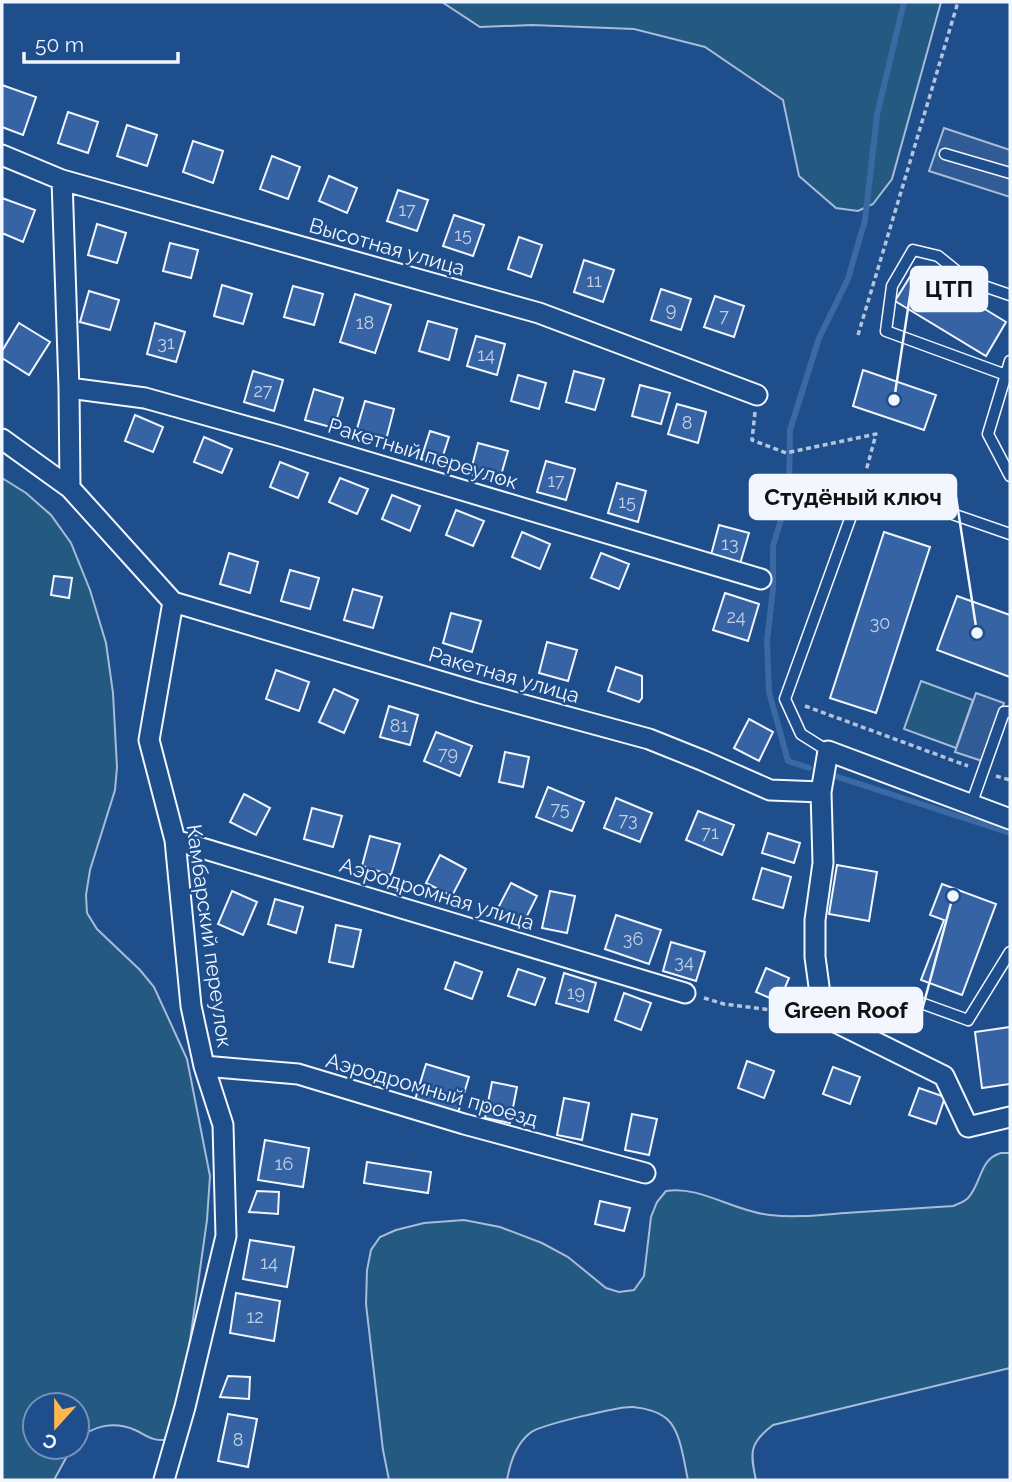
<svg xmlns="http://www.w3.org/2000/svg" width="1012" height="1482" font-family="Raleway,sans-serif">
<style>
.green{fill:#245a82;stroke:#a8bbd7;stroke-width:2}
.parking{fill:#305b95;stroke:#a8bbd7;stroke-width:2}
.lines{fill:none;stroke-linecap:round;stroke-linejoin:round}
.stream{stroke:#3b69a3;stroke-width:6}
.building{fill:#3563a3;stroke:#f2f6ff;stroke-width:2}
.service-casing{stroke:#f2f6ff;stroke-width:13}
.minor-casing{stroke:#f2f6ff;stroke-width:23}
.path{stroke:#b3c4dc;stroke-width:3.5;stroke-dasharray:5 3.5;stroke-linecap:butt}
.service{stroke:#1f4e8c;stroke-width:10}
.minor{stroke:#1f4e8c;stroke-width:19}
.labels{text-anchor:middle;stroke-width:5;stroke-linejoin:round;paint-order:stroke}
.number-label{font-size:18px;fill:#c3d1e8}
.street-label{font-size:21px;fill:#f2f6ff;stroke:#1f4e8c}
.leader{fill:none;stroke:#f2f6ff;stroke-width:2.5}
.callout-dot{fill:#f2f6ff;stroke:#1f4e8c;stroke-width:2.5}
.callout{fill:#f2f6ff;stroke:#f2f6ff;stroke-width:2.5}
.callout-label{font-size:23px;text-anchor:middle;font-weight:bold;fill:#111}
</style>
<rect width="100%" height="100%" fill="#1f4e8c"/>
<path class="green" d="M442 2H941L892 179 873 204 858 211 836 208 799 176 783 100 705 47 634 29 532 25 480 27Z
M2 478 26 493 51 515 71 543 90 590 106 643 113 693 117 767 115 790 90 870 86 895 87 913 97 929 140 970 154 987 187 1059 210 1176 207 1220 178 1426 167 1440C151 1441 148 1436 135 1430 115 1421 92 1425 77 1441V1405H35V1447H72L54 1480H2Z
M921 681 973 700 956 748 904 729Z
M1001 1153H1010V1368L773 1425C749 1443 750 1453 756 1480H688C684 1463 681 1432 668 1420 660 1412 645 1408 633 1407 621 1406 539 1425 530 1433 516 1444 510 1463 507 1480H389L383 1450 366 1304 367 1270 371 1250 380 1237 396 1230 424 1223 464 1220 500 1227 542 1243 568 1257 606 1288 619 1292 634 1290 644 1276 651 1217 657 1202 666 1191C699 1185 735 1212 770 1215 795 1218 820 1215 845 1213 881 1211 917 1208 953 1206 958 1204 964 1202 968 1198 982 1183 979 1159 1001 1153Z"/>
<path class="parking" d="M944 128 1010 150V197L929 171Z
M976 693 1004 703 982 761 955 752Z"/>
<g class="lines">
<path class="stream" d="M809 768 788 761 769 692 767 641 773 589V546L789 493 790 430 819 338 848 279 865 220 877 115 904 2
M835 776 1010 833"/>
</g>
<path class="building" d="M2 85 36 97 23 135 2 127Z
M68 112 98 122 88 153 58 143Z
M127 125 157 135 147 166 117 156Z
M193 141 223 151 213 183 183 172Z
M272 156 300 167 288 199 260 189Z
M329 176 357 188 347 213 319 201Z
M398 190 428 200 417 231 387 221Z
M2 198 35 210 23 242 2 233Z
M454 215 484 225 473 256 443 246Z
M97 224 126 233 117 263 88 255Z
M519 237 542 245 531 277 508 269Z
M170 243 198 250 191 278 163 271Z
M584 260 614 270 603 302 574 292Z
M916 267 1006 322 986 356 895 301Z
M222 285 252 294 243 324 214 316Z
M293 286 323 294 314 325 284 317Z
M661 289 691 299 681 330 651 320Z
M89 291 119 300 110 330 80 322Z
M355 294 391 305 375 353 340 342Z
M715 296 744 306 734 337 704 327Z
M428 321 457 329 449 360 419 351Z
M19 323 50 342 29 375 2 358V351Z
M155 323 185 332 176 362 147 354Z
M476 336 505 344 497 375 467 366Z
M863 370 936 395 924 430 853 406Z
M253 371 283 380 274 411 244 402Z
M574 371 604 379 595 410 566 402Z
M518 375 546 383 539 409 511 401Z
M640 385 670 393 661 424 632 416Z
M314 389 343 398 334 428 305 420Z
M365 401 394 409 386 440 356 432Z
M677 404 706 412 698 443 668 434Z
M135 415 163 427 153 452 125 441Z
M430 431 449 437 440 465 421 459Z
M204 437 232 449 222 473 194 462Z
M478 443 508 451 499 482 470 474Z
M546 461 575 469 566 500 537 492Z
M280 462 308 473 298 498 270 487Z
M340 478 368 489 357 514 329 502Z
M617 483 646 491 638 522 608 513Z
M392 495 420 506 410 531 382 519Z
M456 510 484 521 473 546 446 535Z
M719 525 749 533 740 564 711 555Z
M522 532 550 544 540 569 512 557Z
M884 532 930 547 876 713 830 698Z
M229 553 258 562 250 593 220 584Z
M601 553 629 564 619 589 591 578Z
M290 570 319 578 310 609 281 601Z
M54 576 72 578 69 598 51 595Z
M353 589 382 597 373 628 344 620Z
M725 593 759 604 748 641 713 630Z
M957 596 1010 615V677L937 650Z
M451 613 481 621 472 652 443 643Z
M547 642 577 650 568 681 539 673Z
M616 667 642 676V698L639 702 608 691Z
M276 670 309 682 299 711 266 699Z
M334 689 358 700 344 733 319 722Z
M389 706 418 715 410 745 380 737Z
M749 719 773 732 759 761 734 748Z
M436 732 472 746 460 776 424 761Z
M505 752 529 757 523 787 499 782Z
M548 787 584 802 572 831 536 817Z
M244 794 270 808 256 835 230 822Z
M616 798 652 813 640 842 604 828Z
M312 808 342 816 333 847 304 839Z
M698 811 734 825 722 855 686 840Z
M768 833 800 843 794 863 762 853Z
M370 836 400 844 391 875 362 866Z
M440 855 466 869 452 896 426 883Z
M837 865 877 872 869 921 829 914Z
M762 868 791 877 783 908 753 899Z
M511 883 537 896 523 924 497 910Z
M942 884 996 904 962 995 921 980 944 920 930 915Z
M232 891 257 902 243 935 218 924Z
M550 891 575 896 567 933 542 928Z
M275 899 303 907 296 933 268 924Z
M616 915 661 930 649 964 605 949Z
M336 925 361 930 353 967 329 962Z
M671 942 705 952 696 981 663 971Z
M455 962 482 972 472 999 445 989Z
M766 968 789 978 779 1002 756 992Z
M518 969 545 978 535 1005 508 996Z
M564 973 596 983 588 1012 556 1003Z
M624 993 651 1003 641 1030 615 1020Z
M1010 1027V1084L982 1088 975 1032Z
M747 1061 774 1071 764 1098 738 1088Z
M426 1064 469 1077 457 1116 414 1103Z
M833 1067 860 1077 850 1104 823 1094Z
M492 1082 517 1087 510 1123 485 1118Z
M919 1088 945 1097 936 1124 909 1115Z
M564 1098 589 1103 582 1140 557 1135Z
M632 1114 657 1119 649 1155 625 1150Z
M265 1140 309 1148 303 1187 258 1180Z
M367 1162 431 1172 428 1193 364 1183Z
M257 1191 279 1192 278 1214 249 1212Z
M600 1201 630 1208 624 1231 595 1224Z
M250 1240 294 1247 287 1287 243 1279Z
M236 1293 280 1301 274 1341 230 1333Z
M228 1376 250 1377 249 1399 220 1397Z
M228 1414 257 1419 248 1467 218 1461Z"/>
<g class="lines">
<defs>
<path id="service" d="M945 154 1010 173
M1010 361 988 434 1010 476
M1006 375 886 331 892 286 913 250 938 256 969 281 1010 295
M828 751 801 734 785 699 863 483 1010 534
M971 805 1004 712H1010
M899 995 968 1020 1010 952"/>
<path id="minor" d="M2 155 62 180 539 313 757 395
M62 180 69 388 70 488
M69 388 145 398 277 435 761 579
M2 439 70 488 173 602 480 693 649 739 704 761 770 790 821 792 828 751 1010 819
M821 792 823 863 815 920V957L823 1016 944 1076 968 1127 1010 1117
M175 840 685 993
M204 1066 298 1074 464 1124 645 1173
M164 1480 185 1407 226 1236 223 1125 204 1066 191 1006 175 840 149 740 173 602"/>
</defs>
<use href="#service" class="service-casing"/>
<use href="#minor" class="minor-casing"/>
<path class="path" d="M858 335 958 2
M755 412 752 440 786 453 876 434 866 471
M805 706 968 766
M996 776 1010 780
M704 998 724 1004 803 1014"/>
<use href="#service" class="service"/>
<use href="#minor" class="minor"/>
</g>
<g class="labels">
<g class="number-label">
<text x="407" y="216">17</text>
<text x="463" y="241">15</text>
<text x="594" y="287">11</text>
<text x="671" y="316">9</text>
<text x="724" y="322">7</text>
<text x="365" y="329">18</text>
<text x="166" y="349">31</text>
<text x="486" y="361">14</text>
<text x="263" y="397">27</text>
<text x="687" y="429">8</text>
<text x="556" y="487">17</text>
<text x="627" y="508">15</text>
<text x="730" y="550">13</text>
<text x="736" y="623">24</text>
<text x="880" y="629">30</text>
<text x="399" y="732">81</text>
<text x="448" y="760">79</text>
<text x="560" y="815">75</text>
<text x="628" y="826">73</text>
<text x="710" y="839">71</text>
<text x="633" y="945">36</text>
<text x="684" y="968">34</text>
<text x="576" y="999">19</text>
<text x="284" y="1170">16</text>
<text x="269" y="1269">14</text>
<text x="255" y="1323">12</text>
<text x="238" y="1446">8</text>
</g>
<g class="street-label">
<text transform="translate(387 247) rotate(16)" y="7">Высотная улица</text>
<text transform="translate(423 454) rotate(17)" y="7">Ракетный переулок</text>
<text transform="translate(504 675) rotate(16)" y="7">Ракетная улица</text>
<text transform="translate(437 894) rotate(17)" y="7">Аэродромная улица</text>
<text transform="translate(209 936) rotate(82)" y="7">Камбарский переулок</text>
<text transform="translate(432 1090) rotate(16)" y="7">Аэродромный проезд</text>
</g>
</g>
<path class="leader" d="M894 400L911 289M977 633L956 497M953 896L922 1010"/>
<g class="callout-dot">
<circle cx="894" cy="400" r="7"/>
<circle cx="977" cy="633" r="7"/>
<circle cx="953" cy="896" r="7"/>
</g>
<g class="callout">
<rect x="911" y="267" width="76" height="44" rx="7"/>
<rect x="750" y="475" width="206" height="44" rx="7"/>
<rect x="770" y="988" width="152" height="44" rx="7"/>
</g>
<g class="callout-label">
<text x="949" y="297">ЦТП</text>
<text x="853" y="505">Студёный ключ</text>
<text x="846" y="1018">Green Roof</text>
</g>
<rect width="1012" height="1482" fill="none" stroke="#f2f6ff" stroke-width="7"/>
<g transform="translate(56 1426) rotate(201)"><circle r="33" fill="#1f4e8c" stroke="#7391ba" stroke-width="2"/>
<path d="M0-5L12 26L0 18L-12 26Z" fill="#ffb74d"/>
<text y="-10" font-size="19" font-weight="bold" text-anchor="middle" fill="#f2f6ff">С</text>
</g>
<path d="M24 52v10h154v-10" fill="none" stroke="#f2f6ff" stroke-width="3.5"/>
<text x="35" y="52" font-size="21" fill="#f2f6ff" stroke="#1f4e8c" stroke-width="5" paint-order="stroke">50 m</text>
</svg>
